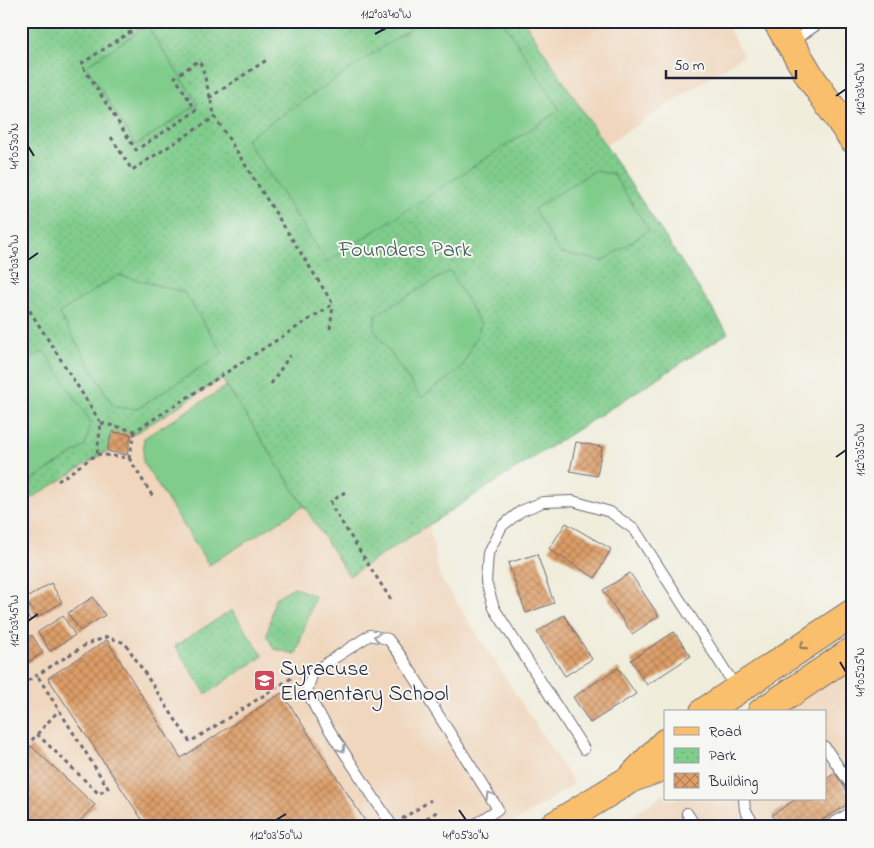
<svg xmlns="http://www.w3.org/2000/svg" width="874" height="848" font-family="'Indie Flower',sans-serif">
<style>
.built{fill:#efd6bc}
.park{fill:url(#park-dots);stroke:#507763}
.pitch{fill:#7fcc8b;stroke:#507763}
.building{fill:url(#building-cross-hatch)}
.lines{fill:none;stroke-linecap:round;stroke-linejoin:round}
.lane-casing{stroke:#6a6973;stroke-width:12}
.primary-casing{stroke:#6a6973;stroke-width:30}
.path{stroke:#6a6973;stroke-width:3;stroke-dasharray:4 4;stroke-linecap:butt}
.lane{stroke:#fff;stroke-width:10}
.primary{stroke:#f9bf6c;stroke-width:28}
.oneway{stroke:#9c9ca7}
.oneway2{stroke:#8e7054}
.ticks{fill:none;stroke:#22223b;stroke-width:2}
.labels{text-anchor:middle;stroke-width:4;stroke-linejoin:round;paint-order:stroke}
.park-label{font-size:22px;fill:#435e57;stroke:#f6f6f2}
.poi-label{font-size:22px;fill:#22223b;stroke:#f6f6f2;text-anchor:start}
.neatline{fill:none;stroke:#22223b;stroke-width:2}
.ticks-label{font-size:12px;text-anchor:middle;fill:#22223b}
</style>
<defs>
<pattern id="park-dots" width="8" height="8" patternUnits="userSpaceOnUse" patternTransform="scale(1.25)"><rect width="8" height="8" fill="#7fcc8b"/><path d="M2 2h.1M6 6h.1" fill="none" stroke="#6daf79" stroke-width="1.8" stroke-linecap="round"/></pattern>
<pattern id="building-cross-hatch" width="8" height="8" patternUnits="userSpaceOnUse" patternTransform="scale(1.25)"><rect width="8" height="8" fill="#dd9e68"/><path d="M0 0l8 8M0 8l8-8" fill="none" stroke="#b38057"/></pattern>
</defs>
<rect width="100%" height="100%" fill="#f6f6f2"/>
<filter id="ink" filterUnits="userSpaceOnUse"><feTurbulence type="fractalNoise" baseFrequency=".02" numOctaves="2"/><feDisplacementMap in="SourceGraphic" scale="10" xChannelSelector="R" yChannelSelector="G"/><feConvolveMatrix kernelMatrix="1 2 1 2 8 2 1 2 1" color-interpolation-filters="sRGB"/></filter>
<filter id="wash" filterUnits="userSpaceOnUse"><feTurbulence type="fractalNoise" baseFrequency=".0096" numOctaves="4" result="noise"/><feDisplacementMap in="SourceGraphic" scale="20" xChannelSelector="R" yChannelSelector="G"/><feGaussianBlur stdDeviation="1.12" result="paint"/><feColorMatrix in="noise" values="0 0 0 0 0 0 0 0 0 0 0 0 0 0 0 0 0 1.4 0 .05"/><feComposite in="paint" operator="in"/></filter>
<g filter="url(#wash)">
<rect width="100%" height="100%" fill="#f0eddb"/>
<path class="built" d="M524 21H725L743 56 606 145Z
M222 379 348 575 429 523 439 575 574 784 508 827H21V505Z
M853 664V827H616L665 793V799H825V712H783Z"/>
<path class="park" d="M21 21H524L728 333 349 576 222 379 21 505Z
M294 587 315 596 296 654 274 649 267 636 275 598Z
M232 610 263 656 206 694 175 646Z"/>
<path class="pitch" d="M422 21H503L560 110 327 262 246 139Z
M147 26 198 104 136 145 86 66Z
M594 171 613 174 649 230 603 261 560 253 534 209Z
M450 271 481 325 462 368 421 398 374 329 376 315Z
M118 275 184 292 223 353 137 409 114 407 59 313Z
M44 351 91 422 85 446 27 483 21 474V364Z
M227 386 304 506 209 565 143 462 144 438Z"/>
<g id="blocks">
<path class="building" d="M112 432 131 434 127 455 107 451Z
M576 442 602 447 597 476 570 471Z
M566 523 611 549 595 578 549 549Z
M537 554 554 603 526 613 508 563Z
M630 573 659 616 632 634 603 590Z
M51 583 62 602 37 618 25 599Z
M93 597 105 615 80 631 68 613Z
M21 605 31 621 21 627Z
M564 615 592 659 565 676 537 632Z
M63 616 75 635 50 651 38 632Z
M674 632 691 656 647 685 631 660Z
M32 635 43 653 21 667V641Z
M107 640 181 758 282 693 369 827H147L48 678Z
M618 668 636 694 590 723 573 697Z
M31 746 95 805 74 827H29L21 819V757Z
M835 773 853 801 811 827H779L772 815 796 799H825V780Z"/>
</g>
</g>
<g filter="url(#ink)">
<use href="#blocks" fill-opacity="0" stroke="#6a6973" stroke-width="1"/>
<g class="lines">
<defs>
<path id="lane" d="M792 42 822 21
M825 747 853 788
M584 749 494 608 486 582 488 553 502 526 521 511 543 502 573 501 610 512 635 530 737 689
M744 799 745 810 756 827
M687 813 696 827
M393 827 317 711 307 691 313 672 370 635 388 639 401 656 498 809 471 827
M827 827 853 811"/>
<path id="primary" d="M777 21 811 78 853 139
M704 712 853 613
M762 712 853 651
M634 775 665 743
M552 827 632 778 665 766"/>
</defs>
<use href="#lane" class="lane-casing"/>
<use href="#primary" class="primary-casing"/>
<path class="path" d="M209 98 268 59
M111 137 132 170 215 117
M21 297 101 423 97 454 58 481
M330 329 333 305
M271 384 290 355
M101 423 135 431 333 304 215 117 202 66 198 61 175 77 196 111 136 150 81 64 147 21
M97 454 129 458 135 431
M129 458 153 497
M345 492 331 502 332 507 393 603
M21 685 87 644 107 637 125 643 190 742 293 677
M37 734 99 794 108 788 37 675
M21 752 59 710
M402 819 431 800
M413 827 438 811"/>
<use href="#lane" class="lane"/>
<use href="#primary" class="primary"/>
</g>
<defs><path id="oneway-chevron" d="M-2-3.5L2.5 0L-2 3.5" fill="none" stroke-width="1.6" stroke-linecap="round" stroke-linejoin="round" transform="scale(1.25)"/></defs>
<g class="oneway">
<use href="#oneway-chevron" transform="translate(377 637) rotate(-169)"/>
<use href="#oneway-chevron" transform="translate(342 749) rotate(57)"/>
<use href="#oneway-chevron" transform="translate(489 795) rotate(-122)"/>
</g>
<use class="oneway2" href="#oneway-chevron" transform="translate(803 646) rotate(147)"/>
</g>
<path class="ticks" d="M375 34 386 28M836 96 846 89M28 146 34 156M28 260 38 253M836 457 846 450M28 621 38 614M840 662 846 672M459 810 466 820M276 820 286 814"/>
<defs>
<symbol id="school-square" viewBox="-11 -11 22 22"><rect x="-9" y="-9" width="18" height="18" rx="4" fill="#d1495b" stroke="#f6f6f2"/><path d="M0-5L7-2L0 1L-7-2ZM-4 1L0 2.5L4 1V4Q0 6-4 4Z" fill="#fff"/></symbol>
</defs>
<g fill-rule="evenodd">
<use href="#school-square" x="252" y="668" width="25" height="25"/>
</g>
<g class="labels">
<g class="park-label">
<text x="405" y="256">Founders Park</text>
</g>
<g class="poi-label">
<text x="280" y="675">Syracuse<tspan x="280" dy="25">Elementary School</tspan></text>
</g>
</g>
<rect width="874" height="848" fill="none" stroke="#f6f6f2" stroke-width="55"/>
<rect x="664" y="710" width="162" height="90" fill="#f6f6f2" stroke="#a1a1a9"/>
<rect x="674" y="727" width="25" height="8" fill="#f9bf6c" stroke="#a1a1a9"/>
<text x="709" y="736" font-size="15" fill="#22223b">Road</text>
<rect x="674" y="748" width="25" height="15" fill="url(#park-dots)" stroke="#a1a1a9"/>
<text x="709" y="760" font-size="15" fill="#22223b">Park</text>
<rect x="674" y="773" width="25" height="15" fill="url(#building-cross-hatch)" stroke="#a1a1a9"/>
<text x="709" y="786" font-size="15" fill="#22223b">Building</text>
<path d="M666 70v8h130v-8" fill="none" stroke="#22223b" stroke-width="2.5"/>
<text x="674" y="70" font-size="15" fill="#22223b" stroke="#f6f6f2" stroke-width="4" paint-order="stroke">50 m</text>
<rect x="28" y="28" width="818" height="792" class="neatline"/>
<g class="ticks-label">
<text x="386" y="18">112°03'40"W</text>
<text transform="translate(860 89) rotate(-90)" y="4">112°03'45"W</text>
<text transform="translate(14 146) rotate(-90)" y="4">41°05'30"N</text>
<text transform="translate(14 260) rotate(-90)" y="4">112°03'40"W</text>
<text transform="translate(860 450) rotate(-90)" y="4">112°03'50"W</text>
<text transform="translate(14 621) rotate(-90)" y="4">112°03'45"W</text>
<text transform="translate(860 672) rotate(-90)" y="4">41°05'25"N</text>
<text x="276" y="839">112°03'50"W</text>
<text x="466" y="839">41°05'30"N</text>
</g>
</svg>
